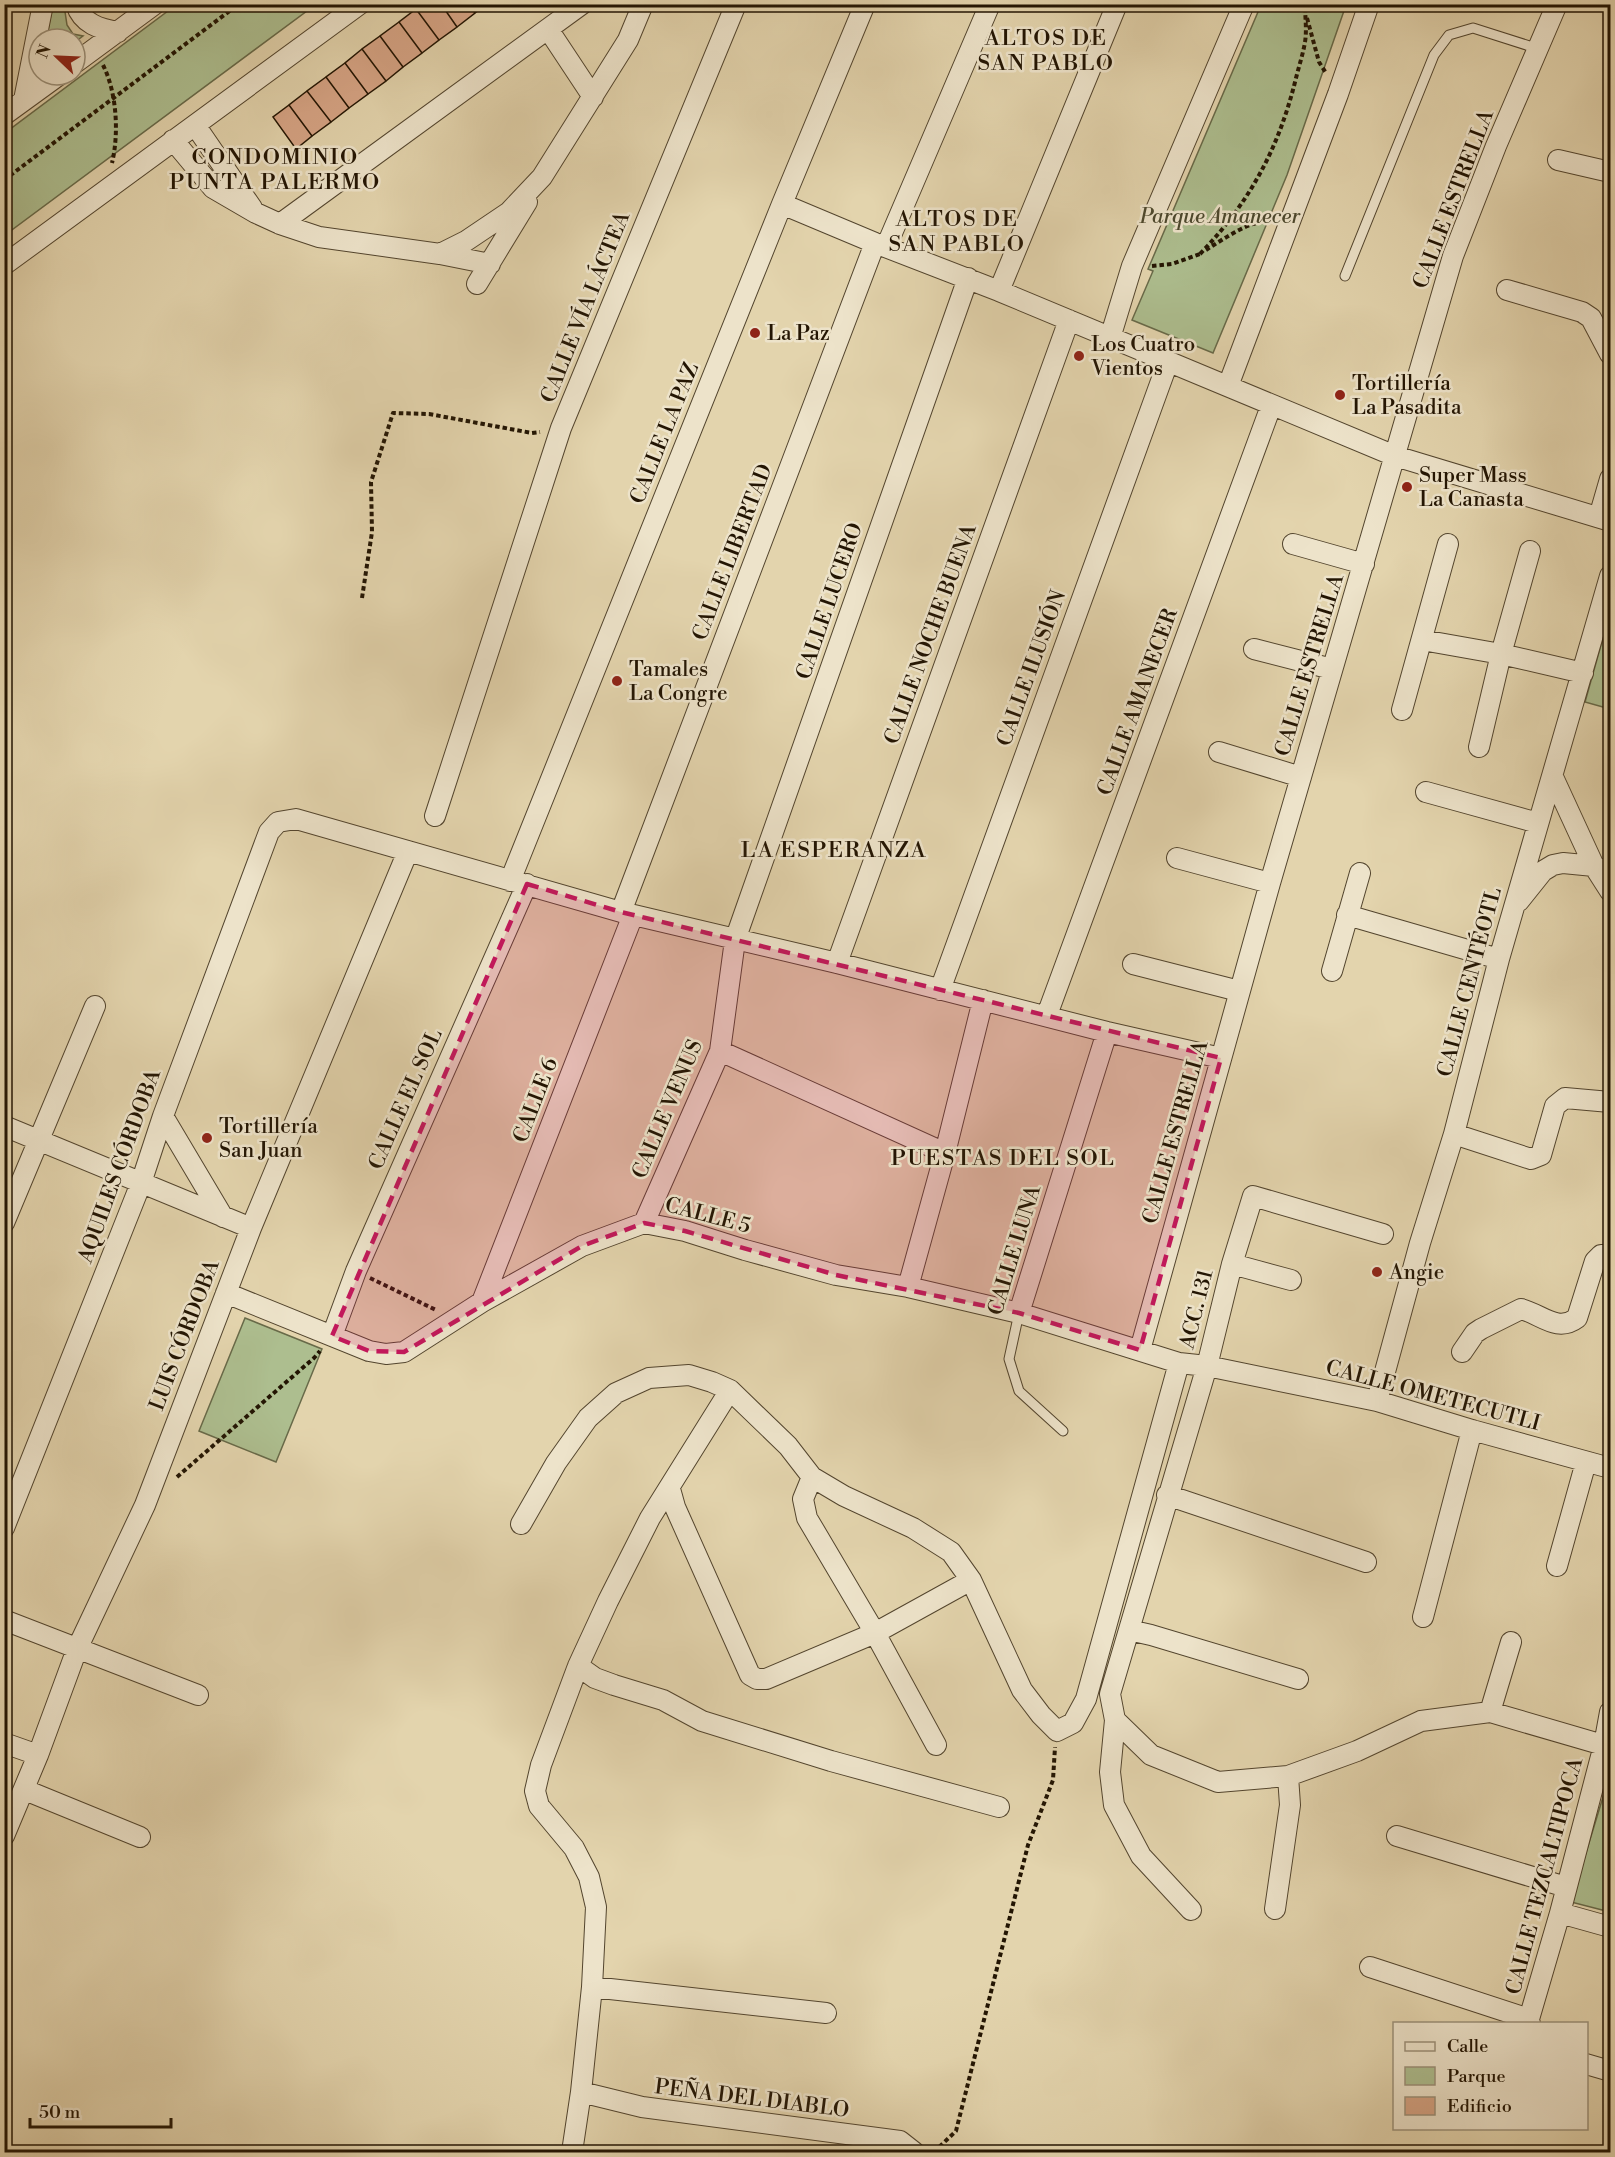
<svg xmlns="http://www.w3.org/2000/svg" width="1615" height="2157" font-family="'Libre Bodoni',serif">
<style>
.green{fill:#adbe8f;stroke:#686a49;stroke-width:1.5}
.building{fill:#d6a485;stroke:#231503;stroke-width:1.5}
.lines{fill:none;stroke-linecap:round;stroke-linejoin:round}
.service-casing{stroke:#53452e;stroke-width:11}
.minor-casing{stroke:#53452e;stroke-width:22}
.path{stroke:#231503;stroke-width:4;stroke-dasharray:4.5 3;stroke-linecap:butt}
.service{stroke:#ede3ca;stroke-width:9}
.minor{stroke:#ede3ca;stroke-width:20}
.marked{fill:#c2185b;fill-opacity:0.2;stroke:#c2185b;stroke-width:4.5;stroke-dasharray:12 8;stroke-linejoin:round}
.poi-dot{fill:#8f2418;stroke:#ede3ca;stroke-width:2}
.labels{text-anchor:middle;stroke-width:5;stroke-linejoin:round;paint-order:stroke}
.street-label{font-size:21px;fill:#231503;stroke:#ede3ca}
.park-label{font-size:21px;font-style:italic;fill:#4c482d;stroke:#ede3ca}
.poi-label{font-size:21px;fill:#231503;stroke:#ede3ca;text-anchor:start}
.neighbourhood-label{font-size:22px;letter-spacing:1.5px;fill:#231503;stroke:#ede3ca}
</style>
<rect width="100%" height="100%" fill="#e3d4ad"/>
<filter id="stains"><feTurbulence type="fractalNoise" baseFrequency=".00333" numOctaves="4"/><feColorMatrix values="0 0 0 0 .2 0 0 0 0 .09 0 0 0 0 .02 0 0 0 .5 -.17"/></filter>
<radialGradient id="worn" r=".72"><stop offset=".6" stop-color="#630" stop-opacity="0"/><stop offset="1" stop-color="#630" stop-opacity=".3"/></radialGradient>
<path class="green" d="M53 5H64L67 25 73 34 83 36 75 42V39H46Z
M176 5H315L5 235V133Z
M1261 5H1346L1287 175 1213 353 1132 320 1153 271 1148 269Z
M1610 613V709L1585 702Z
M245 1318 322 1349 276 1462 199 1431Z
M1610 1774V1912L1571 1902Z"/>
<path class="building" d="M421 4H441L457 27 439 40 416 9Z
M441 4H469L475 13 457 27Z
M469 4H487L475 13Z
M416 9 439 40 422 53 399 22Z
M399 22 422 53 403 67 380 36Z
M380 36 403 67 386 81 362 49Z
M362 49 386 81 368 94 345 63Z
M345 63 368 94 349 108 326 77Z
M326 77 349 108 331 122 307 91Z
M307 91 331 122 312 136 289 105Z
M289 105 312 136 296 149 273 117Z"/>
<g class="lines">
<defs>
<path id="service" d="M1345 276 1434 55 1449 35 1473 28 1539 49
M1019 1313 1009 1359 1019 1391 1063 1431"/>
<path id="minor" d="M76 4C82 24 100 29 118 32
M548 29 593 97
M75 63 155 4
M24 100 43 4
M4 115 59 75
M195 125 252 208
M173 140 213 188 256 213 280 224 319 237 440 254 490 264
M1558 160 1610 172
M782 204 875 243 999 291 1395 456 1610 521
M280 224 582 4
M886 247 990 4
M440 254 466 241 509 212 542 177 628 40 643 4
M4 265 360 4
M477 284 527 202
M1507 290 1582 312 1591 318 1610 354
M999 291 1117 4
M1110 338 1132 266 1244 4
M1228 386 1338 94 1369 4
M1599 517 1610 479
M1293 544 1364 564
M1422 640 1501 654 1583 673
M1254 649 1332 669
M1402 710 1448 544
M1479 747 1501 654 1530 551
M1219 752 1301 777
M1553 777 1594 866 1610 891
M1426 792 1538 823
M435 816 561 428 736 4
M1177 858 1270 883
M510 881 782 204 865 4
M1519 901 1543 871 1553 865 1563 863 1594 866 1604 871
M621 912 875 243
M1347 915 1499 959
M837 963 1069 320
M1133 964 1239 991
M1332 971 1360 873
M940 990 1168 362
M1047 1015 1271 406
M720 1051 945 1153
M163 1116 223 1217
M4 1126 251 1228
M1454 1134 1531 1159 1541 1155 1555 1106 1565 1098 1610 1102
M4 1223 95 1006
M644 1223 720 1051 735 940 968 278
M1383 1234 1253 1196 1232 1264 1207 1366 1110 1694 1115 1720 1151 1755 1218 1782 1288 1776 1357 1751 1421 1721 1490 1712 1610 1747
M1232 1264 1291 1280
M908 1287 945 1153 983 1000
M226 1293 369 1351 386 1354 404 1352 482 1302 582 1246 644 1223 685 1231 745 1250 836 1275 908 1287 1019 1313 1179 1363 1207 1366 1377 1401 1472 1430 1610 1468
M482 1302 633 915
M1019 1313 1107 1032
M332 1336 356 1271 527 884
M1140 1350 1270 883 1453 256 1496 146 1557 4
M1462 1352 1475 1333 1481 1329 1521 1309C1541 1314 1557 1333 1577 1318L1595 1261 1601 1255H1610
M1377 1401 1420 1243 1454 1134 1499 959 1610 576
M812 1477 803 1499 807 1518 875 1633 936 1745
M670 1489 675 1507 750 1675 757 1679H766L875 1633 971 1580
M1167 1495 1366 1562
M521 1524 556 1463 588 1418 616 1393 649 1378 689 1375 712 1382 730 1390 788 1446 812 1477 844 1496 913 1528 951 1552 971 1580 1022 1690 1041 1715 1057 1731 1073 1723 1086 1699 1179 1363
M4 1528 141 1183 163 1116 269 832 278 822 296 819 621 912 837 963 1107 1032 1221 1058
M1557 1566 1586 1462
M1423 1617 1472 1430
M4 1620 198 1695
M1129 1630 1151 1635 1298 1679
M578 1666 595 1678 614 1685 663 1700 702 1721 831 1761 999 1807
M1490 1712 1511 1642
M1115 1720 1110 1772 1114 1805 1141 1856 1191 1910
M4 1743 38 1755
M25 1790 140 1837
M4 1836 38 1755 77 1649 145 1505 251 1228 408 851
M1397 1836 1566 1887
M1275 1909 1290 1805 1288 1776
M1560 1913 1610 1927
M1370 1967 1529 2019
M592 1987 826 2013
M1530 2024 1529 2019 1560 1913 1604 1745 1610 1712
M1586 2064 1610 2071
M581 2092 642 2107 900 2141 914 2152
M572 2152 581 2092 592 1987 596 1907 589 1877 574 1848 539 1806 535 1791 541 1765 578 1666 608 1601 650 1518 730 1390"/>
</defs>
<use href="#service" class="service-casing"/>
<use href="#minor" class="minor-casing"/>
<path class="path" d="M1307 18 1319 62 1326 73
M103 65C117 93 119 134 112 163
M4 180 239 4
M1206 250C1225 238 1249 221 1272 220
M1200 254C1250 202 1279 148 1296 78 1299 66 1303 54 1305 42 1307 30 1305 17 1305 4
M1152 266 1172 264 1200 254
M362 598 372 532 371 482 393 413 429 414 532 433 540 432
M370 1278 436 1310
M177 1477 314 1358 320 1351
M934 2152 956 2131 1028 1845 1053 1780 1055 1747"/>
<use href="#service" class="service"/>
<use href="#minor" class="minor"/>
</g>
<path class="marked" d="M527 884 621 912 1221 1058 1140 1350 1019 1313 836 1275 685 1231 644 1223 582 1246 404 1352 369 1351 332 1336Z"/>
<g class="poi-dot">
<circle cx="755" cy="333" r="6"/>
<circle cx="1079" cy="356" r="6"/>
<circle cx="1340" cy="395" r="6"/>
<circle cx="1407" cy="487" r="6"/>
<circle cx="617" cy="681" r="6"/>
<circle cx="207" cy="1138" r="6"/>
<circle cx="1377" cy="1272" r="6"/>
</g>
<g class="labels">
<g class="street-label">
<text transform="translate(1453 199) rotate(-69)" y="7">CALLE ESTRELLA</text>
<text transform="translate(585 307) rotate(-68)" y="7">CALLE VÍA LÁCTEA</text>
<text transform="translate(664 433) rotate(-68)" y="7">CALLE LA PAZ</text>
<text transform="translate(732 552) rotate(-69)" y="7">CALLE LIBERTAD</text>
<text transform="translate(829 601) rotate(-71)" y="7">CALLE LUCERO</text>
<text transform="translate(930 634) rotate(-70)" y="7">CALLE NOCHE BUENA</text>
<text transform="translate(1309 665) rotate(-73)" y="7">CALLE ESTRELLA</text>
<text transform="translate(1031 668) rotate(-70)" y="7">CALLE ILUSIÓN</text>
<text transform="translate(1137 702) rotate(-70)" y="7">CALLE AMANECER</text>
<text transform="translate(1469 982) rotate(-75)" y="7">CALLE CENTÉOTL</text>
<text transform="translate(405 1099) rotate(-66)" y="7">CALLE EL SOL</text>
<text transform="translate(535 1100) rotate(-69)" y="7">CALLE 6</text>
<text transform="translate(667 1109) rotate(-67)" y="7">CALLE VENUS</text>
<text transform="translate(1175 1132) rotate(-74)" y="7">CALLE ESTRELLA</text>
<text transform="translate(119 1166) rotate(-70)" y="7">AQUILES CÓRDOBA</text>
<text transform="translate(708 1215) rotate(15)" y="7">CALLE 5</text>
<text transform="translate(1014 1250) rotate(-73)" y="7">CALLE LUNA</text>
<text transform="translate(1196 1309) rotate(-76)" y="7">ACC. 131</text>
<text transform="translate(184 1335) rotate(-69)" y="7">LUIS CÓRDOBA</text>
<text transform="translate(1433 1395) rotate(15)" y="7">CALLE OMETECUTLI</text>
<text transform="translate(1544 1876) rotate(-75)" y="7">CALLE TEZCALTIPOCA</text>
<text transform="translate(752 2098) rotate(7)" y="7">PEÑA DEL DIABLO</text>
</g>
<g class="park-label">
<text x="1220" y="223">Parque Amanecer</text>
</g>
<g class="poi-label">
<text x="767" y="340">La Paz</text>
<text x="1091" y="351">Los Cuatro<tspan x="1091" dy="24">Vientos</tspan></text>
<text x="1352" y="390">Tortillería<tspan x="1352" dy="24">La Pasadita</tspan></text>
<text x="1419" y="482">Super Mass<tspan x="1419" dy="24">La Canasta</tspan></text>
<text x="629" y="676">Tamales<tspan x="629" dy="24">La Congre</tspan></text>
<text x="219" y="1133">Tortillería<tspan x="219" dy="24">San Juan</tspan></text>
<text x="1389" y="1279">Angie</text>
</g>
<g class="neighbourhood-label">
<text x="1046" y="45">ALTOS DE<tspan x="1046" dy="25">SAN PABLO</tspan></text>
<text x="275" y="164">CONDOMINIO<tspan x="275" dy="25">PUNTA PALERMO</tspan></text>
<text x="957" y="226">ALTOS DE<tspan x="957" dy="25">SAN PABLO</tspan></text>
<text x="834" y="857">LA ESPERANZA</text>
<text x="1003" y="1165">PUESTAS DEL SOL</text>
</g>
</g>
<rect width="1615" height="2157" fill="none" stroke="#e3d4ad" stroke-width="24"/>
<rect x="6" y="6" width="1603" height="2145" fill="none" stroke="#231503" stroke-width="3"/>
<rect x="12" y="12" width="1591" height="2133" fill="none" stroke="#231503" stroke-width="1.5"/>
<rect x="1393" y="2022" width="195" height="108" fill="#ede3ca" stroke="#9c917a" stroke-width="1.5"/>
<rect x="1405" y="2042" width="30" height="9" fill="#ede3ca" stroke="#9c917a" stroke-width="1.5"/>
<text x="1447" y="2052" font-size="18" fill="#231503">Calle</text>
<rect x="1405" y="2067" width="30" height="18" fill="#adbe8f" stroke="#9c917a" stroke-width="1.5"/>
<text x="1447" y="2082" font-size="18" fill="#231503">Parque</text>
<rect x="1405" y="2097" width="30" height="18" fill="#d6a485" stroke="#9c917a" stroke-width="1.5"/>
<text x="1447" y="2112" font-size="18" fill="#231503">Edificio</text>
<g transform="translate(57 57) rotate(293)"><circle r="28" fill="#ede3ca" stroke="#9c917a" stroke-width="1.5"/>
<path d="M0-4.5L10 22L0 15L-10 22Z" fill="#8f2418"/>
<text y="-9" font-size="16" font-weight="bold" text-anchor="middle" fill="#231503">N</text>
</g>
<path d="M30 2118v9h141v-9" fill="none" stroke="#231503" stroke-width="3"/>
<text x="39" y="2118" font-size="18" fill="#231503" stroke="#ede3ca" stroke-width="4.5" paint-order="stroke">50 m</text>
<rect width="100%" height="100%" filter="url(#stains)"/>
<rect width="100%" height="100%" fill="url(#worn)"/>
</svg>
